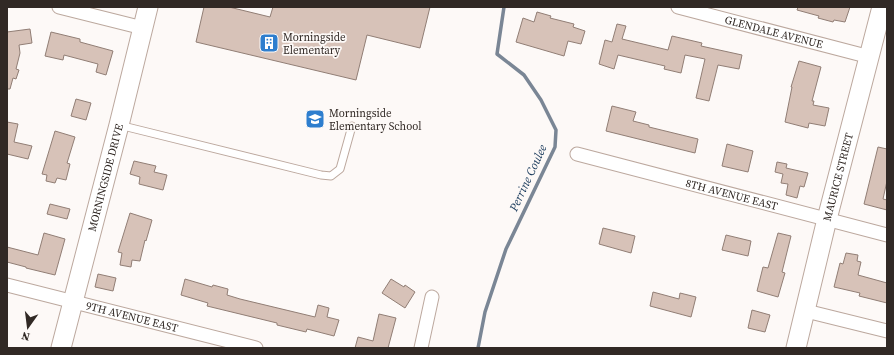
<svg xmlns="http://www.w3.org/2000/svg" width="894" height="355" font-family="'Source Serif 4',serif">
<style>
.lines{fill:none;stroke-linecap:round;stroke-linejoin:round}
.stream{stroke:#7a8695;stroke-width:3.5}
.building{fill:#d7c2b8;stroke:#917e75}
.lane-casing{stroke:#bca89e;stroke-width:9}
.street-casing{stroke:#bca89e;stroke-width:15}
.secondary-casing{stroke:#bca89e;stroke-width:21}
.lane{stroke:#fff;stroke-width:7}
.street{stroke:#fff;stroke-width:13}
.secondary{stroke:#fff;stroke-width:19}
.labels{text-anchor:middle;stroke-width:3.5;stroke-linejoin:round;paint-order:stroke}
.street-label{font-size:11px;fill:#312925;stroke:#fdf9f7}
.poi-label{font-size:11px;fill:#312925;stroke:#fdf9f7;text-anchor:start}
.water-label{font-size:12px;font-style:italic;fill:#17385a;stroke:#fdf9f7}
</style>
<rect width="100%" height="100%" fill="#fdf9f7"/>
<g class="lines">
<path class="stream" d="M478 348 485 312 506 249 555 147 556 130 541 100 524 75 497 54 504 7"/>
</g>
<path class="building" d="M204 7H229L270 17 273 7H430L420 48 367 35 356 80 196 42Z
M798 7H850L845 22 834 20 833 22 818 18 819 16 797 10Z
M537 12 551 16 550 18 574 24 573 27 585 31 581 44 568 41 564 56 516 42 523 18 534 22Z
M617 24 626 26 622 39 668 50 672 36 702 43 701 46 742 55 739 69 718 65 709 101 696 98 705 59 685 55 681 73 664 69 665 66 618 55 614 69 599 64 605 40 612 42Z
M30 29 32 43 19 45 20 53 16 69 19 70 16 79 13 78 10 89H7V32Z
M51 32 80 39V42L113 51 106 75 96 72 98 64 64 55 63 60 45 56Z
M799 61 821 67 812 101H814L813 105 829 108 825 126 809 123 808 128 785 122 792 87H791Z
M76 99 91 103 86 120 71 116Z
M612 106 636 112 633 121 649 125V127L698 139 695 153 606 131Z
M7 122 18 124 14 142 32 146 28 159 7 154Z
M55 131 75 137 67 163 70 164 66 180 57 178 55 183 46 181 47 175 42 174Z
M727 144 753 151 748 172 722 166Z
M878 147 887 149V181L883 199 887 200V210L864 204Z
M134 161 156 166 154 172 167 175 163 190 139 184 140 177 130 174Z
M777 162 787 164 786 168 808 173 804 187 800 186 797 198 786 195 788 184 781 183 783 174 775 172Z
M50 204 70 209 67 219 47 214Z
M130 213 152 220 146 241 145 240 140 261 132 260 131 267 120 265 122 253 118 252Z
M603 228 635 236 631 253 599 244Z
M44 233 65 239 55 275 26 268V267L7 262V247L38 255Z
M778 233 791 236 782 272 785 273 778 297 757 291 763 267 768 268Z
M726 235 751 241 748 256 722 250Z
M846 253 858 255 857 261 861 262 858 275 887 283V303L859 296 860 293 834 287 840 263 843 264Z
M98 274 116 278 113 291 95 287Z
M185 279 212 287 213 285 228 289 227 295 240 299 315 317 318 305 329 308 327 317 339 320 334 336 307 329 306 332 277 325V323L207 306 208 303 181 295Z
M391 279 404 287 405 285 415 292 405 308 382 293Z
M653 292 679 299 680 293 696 297 691 317 650 306Z
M752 310 770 315 765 332 748 328Z
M379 314 396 318 388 348H355L358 337 373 341Z"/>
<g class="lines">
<defs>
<path id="lane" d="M119 125 321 175 331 176 340 169 352 126"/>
<g id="street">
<path d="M59 7 143 28"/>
<path id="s1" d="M678 7 870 57"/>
<path id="s2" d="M577 154 887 235"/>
<path id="s3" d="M7 285 256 348"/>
<path d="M806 311 887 331"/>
<path d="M421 348 432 297"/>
</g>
<g id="secondary">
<path id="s4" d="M61 348 119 125 148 7"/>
<path id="s5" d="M796 348 827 219 882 7"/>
</g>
</defs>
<use href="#lane" class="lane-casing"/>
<use href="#street" class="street-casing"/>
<use href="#secondary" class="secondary-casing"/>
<use href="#lane" class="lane"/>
<use href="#street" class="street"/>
<use href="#secondary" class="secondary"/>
</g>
<defs>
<symbol id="building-square" viewBox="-11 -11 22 22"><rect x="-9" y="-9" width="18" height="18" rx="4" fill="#2e7ece" stroke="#fdf9f7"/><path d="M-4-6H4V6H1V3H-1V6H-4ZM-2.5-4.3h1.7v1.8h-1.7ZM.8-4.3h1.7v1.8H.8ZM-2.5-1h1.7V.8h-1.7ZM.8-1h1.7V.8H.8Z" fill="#fff"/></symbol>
<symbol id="school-square" viewBox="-11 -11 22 22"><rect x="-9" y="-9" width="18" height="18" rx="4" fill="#2e7ece" stroke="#fdf9f7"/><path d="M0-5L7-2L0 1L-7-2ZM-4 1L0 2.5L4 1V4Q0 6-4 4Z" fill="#fff"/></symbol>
</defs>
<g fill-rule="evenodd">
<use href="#building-square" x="258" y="32" width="22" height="22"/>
<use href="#school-square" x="304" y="108" width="22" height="22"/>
</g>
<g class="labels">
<g class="street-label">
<text dy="4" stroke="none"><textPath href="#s1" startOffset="99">GLENDALE AVENUE</textPath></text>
<text dy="4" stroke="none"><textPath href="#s5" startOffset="176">MAURICE STREET</textPath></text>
<text dy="4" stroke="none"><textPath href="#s4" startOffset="176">MORNINGSIDE DRIVE</textPath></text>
<text dy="4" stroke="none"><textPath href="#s2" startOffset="160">8TH AVENUE EAST</textPath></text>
<text dy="4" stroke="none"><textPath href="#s3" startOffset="129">9TH AVENUE EAST</textPath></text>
</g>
<g class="poi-label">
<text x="283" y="41">Morningside<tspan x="283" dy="13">Elementary</tspan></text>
<text x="329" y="117">Morningside<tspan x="329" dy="13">Elementary School</tspan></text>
</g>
<g class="water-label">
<text transform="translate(528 178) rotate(-65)" y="4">Perrine Coulee</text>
</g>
</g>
<rect width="894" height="355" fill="none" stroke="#312925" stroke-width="16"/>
<g transform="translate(28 327) rotate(194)" stroke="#fdf9f7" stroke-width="3" paint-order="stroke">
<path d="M0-3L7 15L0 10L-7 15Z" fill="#312925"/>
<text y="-6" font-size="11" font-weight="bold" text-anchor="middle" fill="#312925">N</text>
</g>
</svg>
